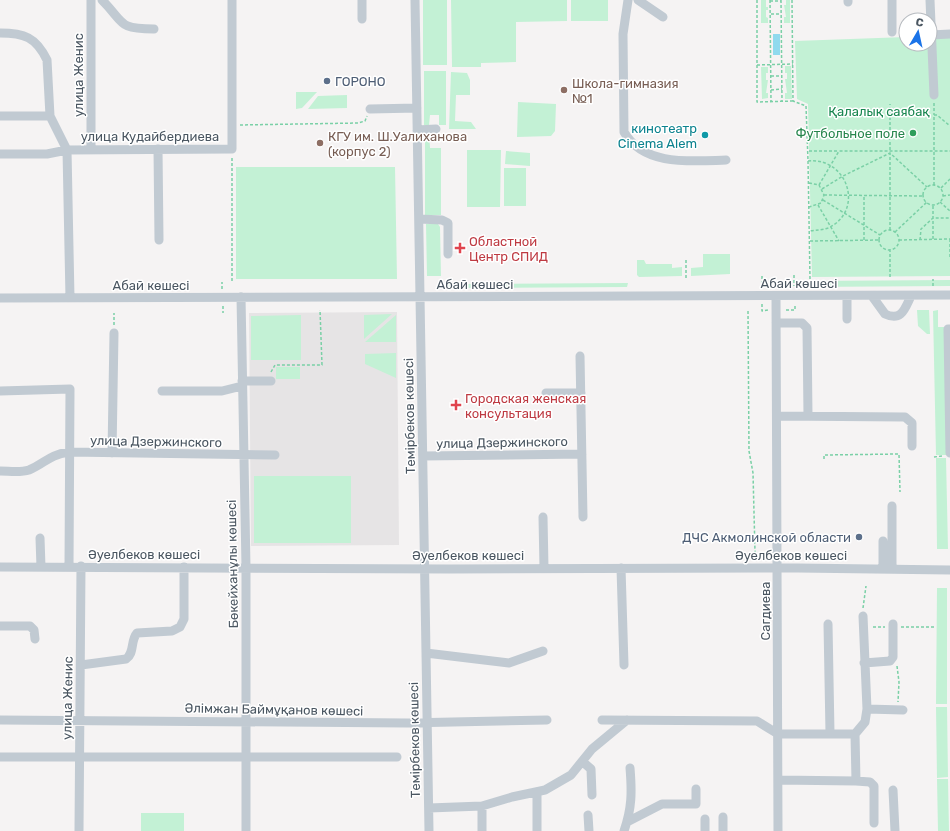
<svg xmlns="http://www.w3.org/2000/svg" width="950" height="831" font-family="Rubik,sans-serif">
<style>
.education{fill:#e6e4e5}
.green{fill:#c3f1d5}
.water{fill:#90daee}
.lines{fill:none;stroke-linecap:round;stroke-linejoin:round}
.path{stroke:#7ad0a6;stroke-width:1.5;stroke-dasharray:3 2;stroke-linecap:butt}
.minor{stroke:#c1cad2;stroke-width:9}
.service-dot{fill:#5c6f8a;stroke:#fff;stroke-width:1.5}
.education-dot{fill:#8d6e63;stroke:#fff;stroke-width:1.5}
.leisure-dot{fill:#2e9e5b;stroke:#fff;stroke-width:1.5}
.culture-dot{fill:#0f9aa8;stroke:#fff;stroke-width:1.5}
.health-dot{fill:#e0444e;stroke:#fff;stroke-width:1.5}
.labels{text-anchor:middle;stroke-width:3;stroke-linejoin:round;paint-order:stroke}
.street-label{font-size:13px;fill:#4a5661;stroke:#fff}
.service-label{font-size:13px;fill:#4e5e75;stroke:#fff;text-anchor:start}
.education-label{font-size:13px;fill:#785e54;stroke:#fff;text-anchor:start}
.park-label{font-size:13px;fill:#17864f;stroke:#fff}
.culture-label{font-size:13px;fill:#0d838f;stroke:#fff;text-anchor:end}
.leisure-label{font-size:13px;fill:#27864d;stroke:#fff;text-anchor:end}
.health-label{font-size:13px;fill:#be3a42;stroke:#fff;text-anchor:start}
</style>
<rect width="100%" height="100%" fill="#f5f3f3"/>
<path class="education" d="M397 312 399 545 251 546 249 313Z"/>
<path class="green" d="M423 0H447V65H423Z
M451 0H567V21L516 22V62L481 63V67H452Z
M571 0H608V21H571Z
M761 0H766V7H768V10H766V17L768 18V23H761Z
M786 0H790V23H784V17H786L784 5H786Z
M950 36V276L812 277 808 104 797 99 795 41 906 37V44H930V37Z
M785 66H791L792 99H785V93H787L785 79H787V73H785Z
M761 67H768V73H766V80H768L766 93H768V98L762 99Z
M424 71H446V125H439V115H430L429 125H424Z
M451 72 467 73 470 80V95H456L455 121 471 122 476 129H449Z
M296 92H317L302 108 296 109Z
M347 95V108L308 109 318 96Z
M518 102 556 104 555 131 551 136 517 137Z
M425 133H429L430 148H441V215H425Z
M467 150H501L500 207H467Z
M506 151 530 153V166L505 164Z
M236 167H395L397 279H236Z
M504 168H526V206H504Z
M426 224H438L440 227 441 276H427Z
M703 254H730V274L691 276V268L703 267Z
M637 260H644L646 264H672V268L682 267V276L639 277 637 275Z
M950 280V286L805 287V281Z
M628 283 627 287 444 288V284Z
M917 310H929L930 334H927L918 326Z
M938 310V327H945L947 455H936L933 311Z
M392 314 364 339V315Z
M301 315V360H251V316Z
M396 315V342H365Z
M396 353V378L365 364V354Z
M276 367H300V379H276Z
M936 458H946L948 549H937Z
M254 476H351V543H254Z
M937 588H947V704H936Z
M936 707H947L948 777 937 778Z
M937 779H948L949 831H938Z
M141 813H184V831H141Z"/>
<path class="water" d="M773 34H780V55H773Z"/>
<g class="lines">
<path class="path" d="M757 0V102L793 101
M770 0 771 102
M781 0 782 101
M792 0 793 101 806 106 808 161C848 157 865 211 828 228 822 230 816 230 809 231
M770 1H781
M771 14H781
M757 65 793 64
M771 76H782
M771 90 782 89
M934 103V115
M240 125 358 123 365 121 367 116
M890 150V104
M809 151H839
M232 158V282
M808 161 810 279
M809 183 819 185 824 195 821 203 809 207
M819 185 839 151H950
M934 185V115H937L950 126
M923 195a10 10 0 1 1 20 0a10 10 0 1 1-20 0Z
M941 188 950 179
M822 189 843 176 890 153 927 187
M824 195 924 196
M943 196 950 195
M823 200 880 235
M940 202 950 211
M818 205 839 241
M933 206V240
M890 230V154
M879 240a10 10 0 1 1 20 0a10 10 0 1 1-20 0Z
M895 232 927 202
M950 239V257
M864 240V195
M899 240 950 239
M920 240 921 229 933 218H950
M810 241 879 240
M890 249V279
M686 260V279
M794 275V286
M762 276V286
M933 286V279
M222 289V282
M762 304V311L768 310
M223 306V313
M786 310H795V305
M748 311 749 451 753 473 755 552
M114 325V313
M271 372 275 365H322L320 310
M934 457 942 456
M824 459V455L899 454 900 492
M863 608 866 586
M873 627H885
M901 627H935
M897 666 899 682 898 702"/>
<path class="minor" d="M102 0C125 23 117 29 154 29
M362 0V19
M415 0 429 831
M628 0 623 34 624 132C644 167 693 161 726 160
M638 0 663 17
M848 0V2
M892 0V32
M930 0 934 95
M0 33C24 33 36 37 47 60L50 116
M931 35 950 34
M370 109 417 108
M0 116H50L67 150 232 149V0
M417 130 436 129
M158 149 159 240
M91 150V0
M0 154H47L67 150 70 298
M419 219 442 220 448 223V254
M776 296 778 831
M847 296V319
M872 296 885 314C902 322 905 308 911 296
M241 297 246 567V831
M0 298 950 295
M776 323H802L807 328 808 416
M950 329H948L950 453
M580 356 583 517
M242 381H271
M0 391 70 389 69 566
M162 391H222L242 386
M546 393H581
M777 416 905 417 912 423V446
M112 453 114 333
M423 456 582 454
M0 471C9 471 20 473 29 470 46 463 48 455 69 452L275 455
M892 506V568
M543 517 544 568
M40 538 41 567
M883 541V569
M0 567 449 569 798 568 950 570
M621 568 624 665
M863 616 867 709 865 722 855 734 856 781 870 782 874 786V823
M828 624 830 733
M0 626H30L34 630 35 639
M426 653 509 663 543 651
M864 663 890 661 893 657V624
M81 665 126 659C135 653 130 641 137 633L172 631 180 627 184 619V567
M867 709 903 710
M0 720 407 723 547 720
M602 720 757 721 778 734H855
M0 757H397
M583 762 591 769 592 795
M778 780 856 781
M893 790 895 831
M537 792V831
M482 806V831
M429 808 482 806 512 797 545 790 571 775 592 749 627 720
M588 815 589 831
M723 817V831
M705 819V831
M627 822 662 804H696V789
M79 831 81 566
M624 831C632 808 632 792 630 768"/>
</g>
<g class="service-dot">
<circle cx="327" cy="81" r="4"/>
<circle cx="859" cy="537" r="4"/>
</g>
<g class="education-dot">
<circle cx="564" cy="90" r="4"/>
<circle cx="320" cy="143" r="4"/>
</g>
<circle class="leisure-dot" cx="913" cy="133" r="4"/>
<circle class="culture-dot" cx="705" cy="135" r="4"/>
<g class="health-dot">
<path d="M458 242h4v4h4v4h-4v4h-4v-4h-4v-4h4z"/>
<path d="M454 399h4v4h4v4h-4v4h-4v-4h-4v-4h4z"/>
</g>
<g class="labels">
<g class="street-label">
<text transform="translate(78 75) rotate(-90)" y="5">улица Женис</text>
<text x="150" y="141">улица Кудайбердиева</text>
<text x="799" y="288">Абай көшесі</text>
<text x="475" y="289">Абай көшесі</text>
<text x="151" y="290">Абай көшесі</text>
<text transform="translate(409 416) rotate(-91)" y="5">Темірбеков көшесі</text>
<text transform="translate(156 441) rotate(1)" y="5">улица Дзержинского</text>
<text transform="translate(502 442) rotate(-1)" y="5">улица Дзержинского</text>
<text x="144" y="559">Әуелбеков көшесі</text>
<text x="468" y="560">Әуелбеков көшесі</text>
<text x="791" y="560">Әуелбеков көшесі</text>
<text transform="translate(232 564) rotate(-91)" y="5">Бөкейханұлы көшесі</text>
<text transform="translate(765 611) rotate(-90)" y="5">Сагдиева</text>
<text transform="translate(67 698) rotate(-89)" y="5">улица Женис</text>
<text transform="translate(274 709) rotate(1)" y="5">Әлімжан Баймұқанов көшесі</text>
<text transform="translate(414 740) rotate(-91)" y="5">Темірбеков көшесі</text>
</g>
<g class="service-label">
<text x="335" y="86">ГОРОНО</text>
<text x="851" y="542" text-anchor="end">ДЧС Акмолинской области</text>
</g>
<g class="education-label">
<text x="572" y="88">Школа-гимназия<tspan x="572" dy="15">№1</tspan></text>
<text x="328" y="141">КГУ им. Ш.Уалиханова<tspan x="328" dy="15">(корпус 2)</tspan></text>
</g>
<g class="park-label">
<text x="879" y="116">Қалалық саябақ</text>
</g>
<g class="culture-label">
<text x="697" y="133">кинотеатр<tspan x="697" dy="15">Cinema Alem</tspan></text>
</g>
<g class="leisure-label">
<text x="905" y="138">Футбольное поле</text>
</g>
<g class="health-label">
<text x="469" y="246">Областной<tspan x="469" dy="15">Центр СПИД</tspan></text>
<text x="465" y="403">Городская женская<tspan x="465" dy="15">консультация</tspan></text>
</g>
</g>
<g transform="translate(918 32) rotate(9)"><circle r="19" fill="#ffffff" stroke="#b7bbc0"/>
<path d="M0-3L7 15L0 10L-7 15Z" fill="#1a73e8"/>
<text y="-6" font-size="11" font-weight="bold" text-anchor="middle" fill="#4a5661">С</text>
</g>
</svg>
